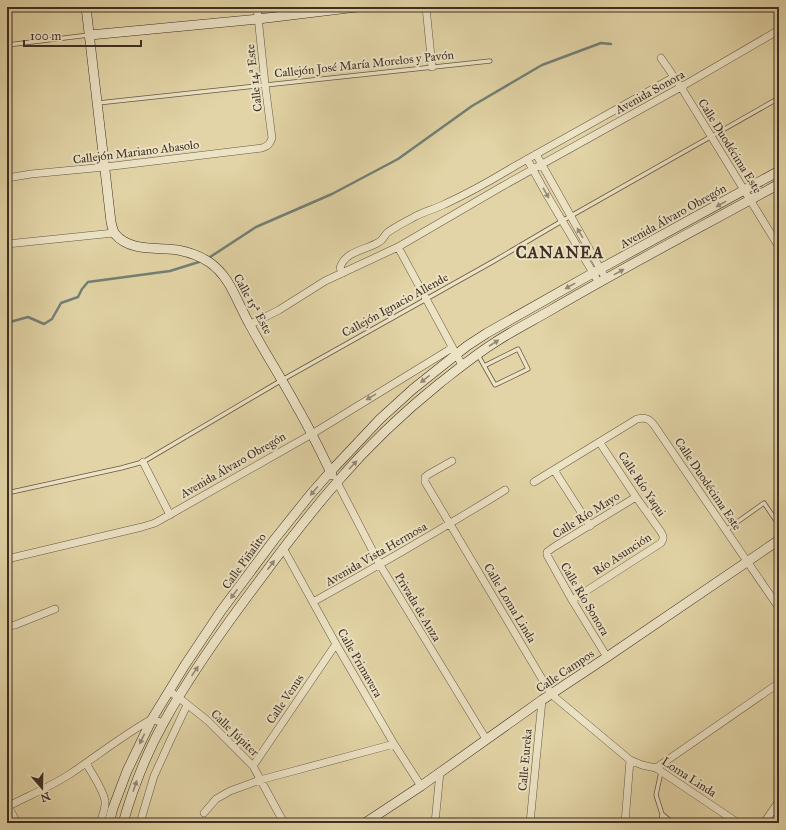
<svg xmlns="http://www.w3.org/2000/svg" width="786" height="830" font-family="'IM FELL Great Primer',serif">
<style>
.lines{fill:none;stroke-linecap:round;stroke-linejoin:round}
.stream{stroke:#728077;stroke-width:2.5}
.lane-casing{stroke:#675845;stroke-width:5}
.street-casing{stroke:#675845;stroke-width:8}
.secondary-casing{stroke:#3e2e25;stroke-width:10}
.lane{stroke:#ece3c5;stroke-width:3.5}
.street{stroke:#ece3c5;stroke-width:7}
.secondary{stroke:#ece3c5;stroke-width:9}
.rail{stroke:#3e2e25;stroke-width:2.5;stroke-dasharray:7 7;stroke-linecap:butt}
.oneway{fill:#958875}
.labels{text-anchor:middle;stroke-width:4;stroke-linejoin:round;paint-order:stroke}
.street-label{font-size:12px;fill:#3e2e25;stroke:#ece3c5}
.district-label{font-size:16px;font-weight:bold;letter-spacing:1px;fill:#3e2e25;stroke:#ece3c5}
</style>
<rect width="100%" height="100%" fill="#e2d4a6"/>
<filter id="stains"><feTurbulence type="fractalNoise" baseFrequency=".005" numOctaves="4"/><feColorMatrix values="0 0 0 0 .2 0 0 0 0 .09 0 0 0 0 .02 0 0 0 .5 -.17"/></filter>
<radialGradient id="worn" r=".72"><stop offset=".6" stop-color="#630" stop-opacity="0"/><stop offset="1" stop-color="#630" stop-opacity=".3"/></radialGradient>
<g class="lines">
<path class="stream" d="M207 259 256 227 332 194 398 159 472 106 542 65 601 43 611 44
M7 321 10 322 28 317 44 324 52 319 61 303 78 297 82 289 88 282 170 271 202 261"/>
<defs>
<path id="lane" d="M7 45 89 35
M98 103 490 61
M478 355 495 385 528 369 518 349 484 366
M7 493 121 468 143 462 282 380 494 261 562 221 779 98
M726 530 764 503 779 525
M661 772 656 795 662 814 661 823
M662 814 673 823"/>
<path id="street" d="M426 7 432 67
M661 58 681 87 779 247
M536 154 606 279
M527 159 547 195 599 283
M7 178 31 174 105 167 262 148C268 146 270 144 272 138L265 84 257 7
M7 244 114 233
M398 247 462 365
M343 273 340 268C345 251 366 250 379 242 383 240 384 236 387 233 393 228 407 221 414 217 423 212 435 209 445 204 469 193 492 180 515 166L674 77
M249 325 279 310 325 281 398 247 501 187 681 87 779 30
M452 461 429 474 425 477V482L551 694 630 760 642 765 656 768 738 823
M143 462 170 515
M554 470 590 526
M337 482 380 565 486 739
M534 482 637 419C646 417 649 419 654 425L779 608
M7 548 9 559
M283 548 336 644 394 744 421 786
M7 559 142 527 155 523 312 434 452 348
M572 600 661 543C664 538 664 537 661 532L636 497 600 443
M313 602C378 566 442 529 505 490
M7 626 15 625 55 609
M607 657 572 600 547 555V552L554 547 636 497
M169 691 178 697 208 721 253 766 284 823
M86 763C91 772 104 791 105 801 106 808 102 816 100 823
M253 766 336 644
M656 768 779 683
M8 806 17 823
M7 807C28 796 50 787 70 774 97 756 123 735 152 719L163 723
M204 813 216 799 230 791 260 780 394 744
M140 823 154 776 170 741 187 705
M435 823 440 772
M530 823 542 700
M625 823 630 760
M764 823 779 801"/>
<path id="secondary" d="M86 7 111 222C112 226 113 231 115 234 130 252 157 247 178 250 188 252 200 256 209 262 231 277 237 303 250 325 265 353 282 379 297 407 310 429 321 452 332 475
M90 35 258 19 357 7
M109 823 113 808 127 771 152 719 185 665 221 611 274 540 310 495 331 471 380 419 413 389 467 346 487 333 600 269 779 171
M123 823C133 788 146 754 164 722 191 673 225 626 259 581 284 547 310 513 338 481 369 445 404 412 440 383 458 369 475 355 494 343 512 331 532 321 551 310 626 266 703 226 779 184
M365 823 421 786 542 700 607 657 779 540"/>
</defs>
<use href="#lane" class="lane-casing"/>
<use href="#street" class="street-casing"/>
<use href="#secondary" class="secondary-casing"/>
<use href="#lane" class="lane"/>
<use href="#street" class="street"/>
<use href="#secondary" class="secondary"/>
<path class="rail" d="M778 823 779 821"/>
</g>
<defs><path id="oneway-solid" d="M-6-.8H1V-3.2L6.5 0L1 3.2V.8H-6Z"/></defs>
<g class="oneway">
<use href="#oneway-solid" transform="translate(546 193) rotate(61)"/>
<use href="#oneway-solid" transform="translate(721 204) rotate(151)"/>
<use href="#oneway-solid" transform="translate(580 233) rotate(-120)"/>
<use href="#oneway-solid" transform="translate(619 272) rotate(-29)"/>
<use href="#oneway-solid" transform="translate(570 286) rotate(151)"/>
<use href="#oneway-solid" transform="translate(494 343) rotate(-33)"/>
<use href="#oneway-solid" transform="translate(425 379) rotate(142)"/>
<use href="#oneway-solid" transform="translate(371 397) rotate(149)"/>
<use href="#oneway-solid" transform="translate(353 465) rotate(-46)"/>
<use href="#oneway-solid" transform="translate(314 491) rotate(130)"/>
<use href="#oneway-solid" transform="translate(271 565) rotate(-53)"/>
<use href="#oneway-solid" transform="translate(234 594) rotate(126)"/>
<use href="#oneway-solid" transform="translate(195 671) rotate(-56)"/>
<use href="#oneway-solid" transform="translate(142 739) rotate(116)"/>
<use href="#oneway-solid" transform="translate(135 786) rotate(-71)"/>
</g>
<g class="labels">
<g class="street-label">
<text transform="translate(364 64) rotate(-6)" y="4">Callejón José María Morelos y Pavón</text>
<text transform="translate(254 78) rotate(-97)" y="4">Calle 14ª Este</text>
<text transform="translate(650 92) rotate(-29)" y="4">Avenida Sonora</text>
<text transform="translate(730 146) rotate(58)" y="4">Calle Duodécima Este</text>
<text transform="translate(136 152) rotate(-7)" y="4">Callejón Mariano Abasolo</text>
<text transform="translate(673 216) rotate(-29)" y="4">Avenida Álvaro Obregón</text>
<text transform="translate(253 304) rotate(61)" y="4">Calle 15ª Este</text>
<text transform="translate(395 305) rotate(-29)" y="4">Callejón Ignacio Allende</text>
<text transform="translate(233 465) rotate(-30)" y="4">Avenida Álvaro Obregón</text>
<text transform="translate(642 484) rotate(56)" y="4">Calle Río Yaqui</text>
<text transform="translate(708 484) rotate(56)" y="4">Calle Duodécima Este</text>
<text transform="translate(586 515) rotate(-32)" y="4">Calle Río Mayo</text>
<text transform="translate(376 554) rotate(-30)" y="4">Avenida Vista Hermosa</text>
<text transform="translate(622 554) rotate(-33)" y="4">Río Asunción</text>
<text transform="translate(244 561) rotate(-54)" y="4">Calle Piñalito</text>
<text transform="translate(585 599) rotate(59)" y="4">Calle Río Sonora</text>
<text transform="translate(510 603) rotate(59)" y="4">Calle Loma Linda</text>
<text transform="translate(418 607) rotate(59)" y="4">Privada de Anza</text>
<text transform="translate(360 663) rotate(60)" y="4">Calle Primavera</text>
<text transform="translate(565 671) rotate(-34)" y="4">Calle Campos</text>
<text transform="translate(285 699) rotate(-56)" y="4">Calle Venus</text>
<text transform="translate(235 733) rotate(44)" y="4">Calle Júpiter</text>
<text transform="translate(525 760) rotate(-85)" y="4">Calle Eureka</text>
<text transform="translate(689 777) rotate(33)" y="4">Loma Linda</text>
</g>
<g class="district-label">
<text x="560" y="258">CANANEA</text>
</g>
</g>
<rect width="786" height="830" fill="none" stroke="#e2d4a6" stroke-width="24"/>
<rect x="8" y="8" width="770" height="814" fill="none" stroke="#3e2e25" stroke-width="2"/>
<rect x="12" y="12" width="762" height="806" fill="none" stroke="#3e2e25"/>
<g transform="translate(42 788) rotate(160)" stroke="#ece3c5" stroke-width="3" paint-order="stroke">
<path d="M0-3L7 15L0 10L-7 15Z" fill="#3e2e25"/>
<text y="-6" font-size="11" font-weight="bold" text-anchor="middle" fill="#3e2e25">N</text>
</g>
<path d="M24 40v6h117v-6" fill="none" stroke="#3e2e25" stroke-width="2"/>
<text x="30" y="40" font-size="12" fill="#3e2e25" stroke="#ece3c5" stroke-width="3" paint-order="stroke">100 m</text>
<rect width="100%" height="100%" filter="url(#stains)"/>
<rect width="100%" height="100%" fill="url(#worn)"/>
</svg>
